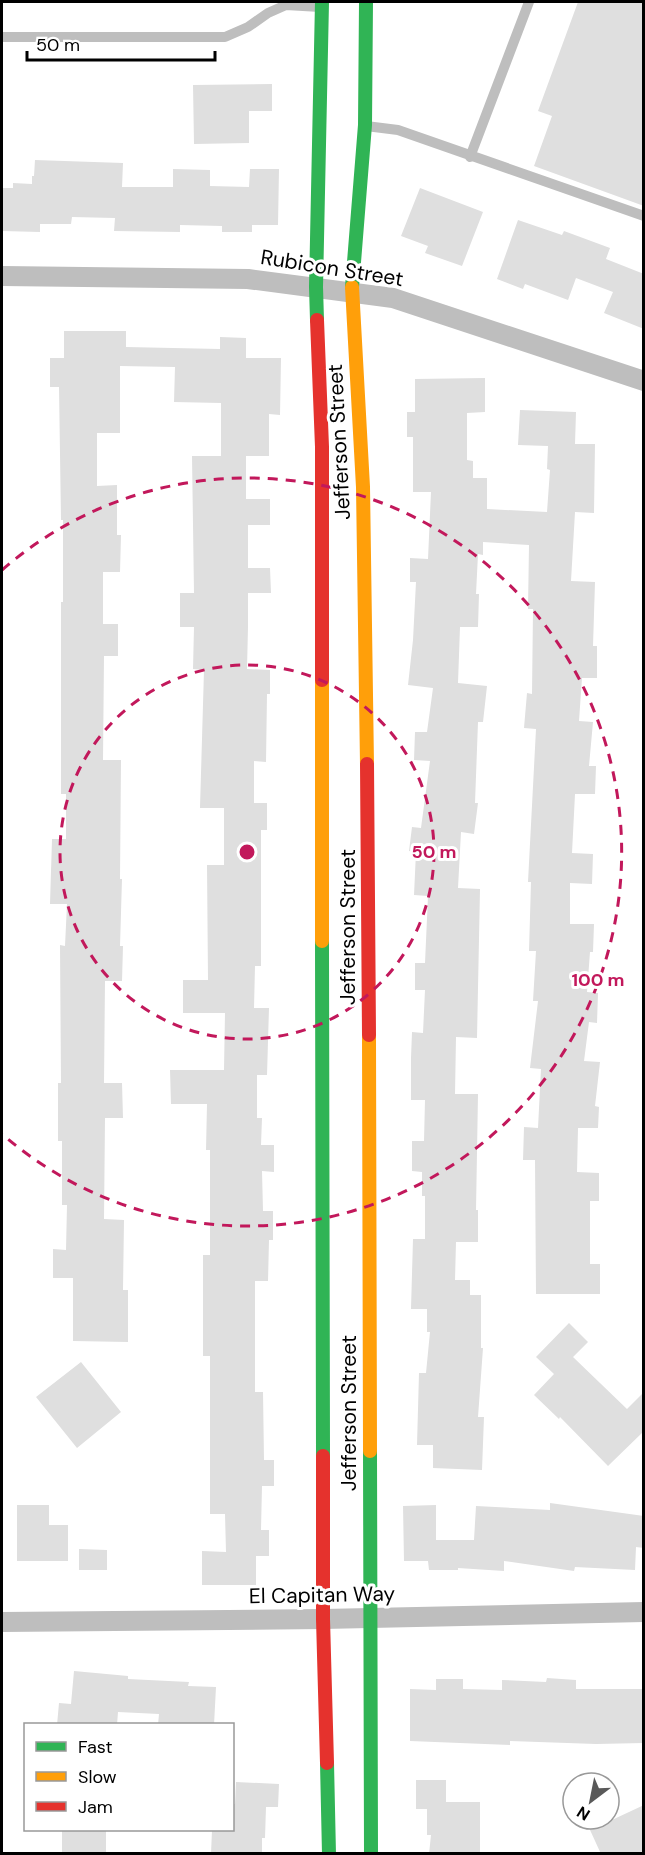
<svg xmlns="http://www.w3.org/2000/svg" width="645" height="1855" font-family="'DM Sans',sans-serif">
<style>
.building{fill:#dfdfdf}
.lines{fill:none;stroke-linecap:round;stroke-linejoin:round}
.lane{stroke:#bebebe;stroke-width:10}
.street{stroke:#bebebe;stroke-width:20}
.fast{stroke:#30b455;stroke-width:14}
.slow{stroke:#ff9f0a;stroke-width:14}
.jam{stroke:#e5322d;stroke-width:14}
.ring{fill:none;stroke:#c2185b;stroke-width:3;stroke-dasharray:10 8}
.labels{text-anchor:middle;stroke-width:6;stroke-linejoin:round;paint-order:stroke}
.street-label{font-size:21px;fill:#000;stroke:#fff}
.centre{fill:#c2185b;stroke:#fff;stroke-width:3}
.ring-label{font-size:18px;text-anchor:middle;font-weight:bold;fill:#c2185b;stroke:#fff;stroke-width:6;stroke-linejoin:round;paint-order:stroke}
</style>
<rect width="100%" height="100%" fill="#fff"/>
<path class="building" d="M578 2H644V206L534 166 552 116 538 111Z
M272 84V111H249V143L194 144 193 85Z
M35 160 123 163 122 187H173V169L210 170V186L249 187 250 169H279L278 225H252V232H222V226L180 225V232L114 231 115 218 72 217 71 224H40V232L2 231V188H13V183L32 184V176H34Z
M420 188 483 212 462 266 425 253 428 246 401 236Z
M518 220 562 235 564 231 610 248 606 259 644 274V329L604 313 613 292 576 278 568 300 525 284 523 289 497 279Z
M64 331H126V347L220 349V337L246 338V358H281L280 415 269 414V456H246V499H270V525H248V568H270L271 593H248V627L247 669 270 670V694H267L266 762 254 761V803H267V830H261V966H255L254 1008H269L267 1075H257V1118H262L261 1145H274V1172L262 1171 263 1211H273V1240H269L268 1281H255V1392H263L264 1460H274V1486H262L261 1530H269V1556H256V1585H202V1551L226 1552 225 1514H210V1356H203V1255H210V1150H206L207 1104H171L170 1070H224L225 1013H183V980H208L207 865H224V808H200L204 670 193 669 194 627H180V593H194L192 456H221V403L174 402 175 367 120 366V433H97V486L117 485V535H121L120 572H103V624H118V656H104L103 760H121L120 879H122L120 946H123L122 981H105L104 1083H122L123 1118H105L104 1219 124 1220 123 1290H128V1342L73 1341V1278H53V1249L66 1250 67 1205H62V1141H58V1083H61L60 945 65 946 67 904H50L52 839H66V794H61V602H63V520H61L59 387H50V358H64Z
M485 378V412L467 413V460L473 461V478H487V509L547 512 550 470 547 469 548 446 518 445 520 410 576 412 575 444H595L594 513 575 512 571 581 595 582 593 646H597V678H582L579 721 593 722 589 766H596L595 794H575L572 853 593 854 592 884 570 883V924H594L593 952H590L587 992 598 993 597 1023 589 1022 584 1061 600 1062 595 1106 599 1107 598 1128H578L577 1172 599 1173V1201H590V1264H600V1294H536L535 1160H523L524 1127 538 1128 541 1069 530 1068 538 1001H533L536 951H529L531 882H528L536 729 524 728 527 693 532 694 533 609H528L529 545 483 542V555L478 554 476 594H479L478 627H460L458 683 487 686 483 722H478L475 803H478L474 834 461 832 458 888 480 889 477 1038 456 1037 455 1094H478L476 1210H478V1242H456L455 1280H470V1295H481V1348H483L478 1417H484L482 1470 433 1468V1445H417L419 1373H426L430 1332H427V1309H411L413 1239H425V1196H422V1172L412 1171V1141H424L425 1100H411V1058L412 1032 423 1033 425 990H415V963H425L428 896 414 895 416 852 409 851 412 827 421 828 430 761 414 760 415 732H427L433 688 408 685 413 640 416 582H410V558L428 559 431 492H413V437H407V412H415V379Z
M569 1323 588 1342 573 1357 627 1409 644 1392V1431L608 1466 560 1417 559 1419 534 1395 554 1374 536 1357Z
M81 1362 121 1412 77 1448 36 1397Z
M550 1503 644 1516V1548L636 1547 635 1570 575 1567 574 1571 504 1561V1571L458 1568V1570H429L428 1561H404L403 1506 436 1505V1540H474L476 1506 550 1510Z
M17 1505H49V1525H68V1561H17Z
M79 1549 107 1550V1570H79Z
M74 1671 128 1676V1679L189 1682 188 1686 216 1687 214 1725H158L159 1714 118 1712 117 1725H57L59 1703 71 1704Z
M547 1678 576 1680V1689H644V1743L596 1744 510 1741V1745L410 1741V1689L436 1690V1679H463V1689L502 1690V1680L546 1682Z
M416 1780H446V1802H480V1854H429L431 1835H427V1809H416Z
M236 1782 279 1784 278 1807H266L265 1838H262V1854H211L212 1830H232V1804H235Z
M644 1805V1854H601L585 1819H614Z
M62 1830H106V1854H62Z"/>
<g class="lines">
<path class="lane" d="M2 37H225L248 27 268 13 286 5 320 7
M366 126 398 130 644 216
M470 157 529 2"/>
<path class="street" d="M2 276 248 279 393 298 644 381
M2 1622 323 1619 644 1612"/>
<path class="fast" d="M352 287 365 125 366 2
M317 320 316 287 322 2
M322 941 323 1456
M370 1451 371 1854
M327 1763 329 1854"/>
<path class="slow" d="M352 287 363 487 367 764
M322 680V941
M369 1035 370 1451"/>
<path class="jam" d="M317 320 322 447V680
M367 764 369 1035
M323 1456V1619L327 1763"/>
</g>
<g class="ring">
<circle cx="247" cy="852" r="187"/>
<path d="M2 570A374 374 0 1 1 2 1134"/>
</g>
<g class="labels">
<g class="street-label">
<text transform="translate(332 268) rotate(9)" y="7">Rubicon Street</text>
<text transform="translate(339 442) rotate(-93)" y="7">Jefferson Street</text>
<text transform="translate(348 927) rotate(-90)" y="7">Jefferson Street</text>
<text transform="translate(349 1413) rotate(-90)" y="7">Jefferson Street</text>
<text transform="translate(322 1595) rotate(-1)" y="7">El Capitan Way</text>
</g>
</g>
<circle cx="247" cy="852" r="9" class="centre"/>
<g class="ring-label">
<text x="434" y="858">50 m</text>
<text x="598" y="986">100 m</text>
</g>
<rect width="645" height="1855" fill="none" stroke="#000000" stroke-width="6"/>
<rect x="24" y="1723" width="210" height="108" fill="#ffffff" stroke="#999999" stroke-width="1.5"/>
<rect x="36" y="1742" width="30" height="9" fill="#30b455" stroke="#999999" stroke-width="1.5"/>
<text x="78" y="1753" font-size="18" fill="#000000">Fast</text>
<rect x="36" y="1772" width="30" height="9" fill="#ff9f0a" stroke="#999999" stroke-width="1.5"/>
<text x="78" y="1783" font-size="18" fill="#000000">Slow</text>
<rect x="36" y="1802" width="30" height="9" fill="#e5322d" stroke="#999999" stroke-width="1.5"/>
<text x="78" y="1813" font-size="18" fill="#000000">Jam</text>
<g transform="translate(591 1801) rotate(212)"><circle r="28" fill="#ffffff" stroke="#999999" stroke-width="1.5"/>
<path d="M0-4.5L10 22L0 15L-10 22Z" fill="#595959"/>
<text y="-9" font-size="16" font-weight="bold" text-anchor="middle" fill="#000000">N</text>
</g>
<path d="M27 51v9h188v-9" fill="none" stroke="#000000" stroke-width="3"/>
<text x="36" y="51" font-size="18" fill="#000000" stroke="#ffffff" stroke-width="4.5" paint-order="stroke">50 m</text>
</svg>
